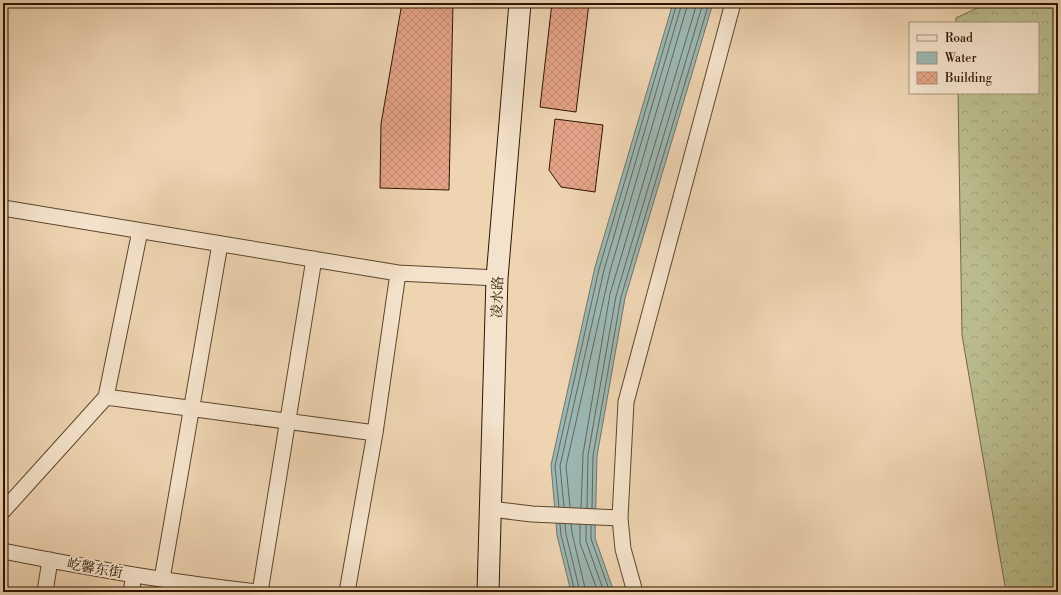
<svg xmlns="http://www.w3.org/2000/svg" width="1061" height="595" font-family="'Libre Bodoni','Noto Serif SC',serif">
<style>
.forest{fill:url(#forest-crowns);stroke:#746846}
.water{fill:#9bb7b3;stroke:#70766b}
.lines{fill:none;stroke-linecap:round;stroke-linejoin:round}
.shore{stroke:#65665a;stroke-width:1}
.building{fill:url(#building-cross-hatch);stroke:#2f1500}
.street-casing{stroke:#5f452c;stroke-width:17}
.secondary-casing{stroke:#2f1500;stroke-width:23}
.street{stroke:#f4e3cc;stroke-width:15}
.secondary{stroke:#f4e3cc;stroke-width:21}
.labels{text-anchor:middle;stroke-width:4;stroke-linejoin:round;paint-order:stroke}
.street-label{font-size:14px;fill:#2f1500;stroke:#f4e3cc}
</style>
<defs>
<pattern id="forest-crowns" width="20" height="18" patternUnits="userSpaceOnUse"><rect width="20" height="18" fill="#babc8b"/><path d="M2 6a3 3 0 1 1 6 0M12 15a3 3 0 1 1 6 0" fill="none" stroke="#a0a176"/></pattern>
<pattern id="building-cross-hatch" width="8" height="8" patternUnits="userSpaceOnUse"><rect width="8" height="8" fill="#e5a487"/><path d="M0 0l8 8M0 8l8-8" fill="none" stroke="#c58c73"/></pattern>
</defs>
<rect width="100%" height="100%" fill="#eed4b1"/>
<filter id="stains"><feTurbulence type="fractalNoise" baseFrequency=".005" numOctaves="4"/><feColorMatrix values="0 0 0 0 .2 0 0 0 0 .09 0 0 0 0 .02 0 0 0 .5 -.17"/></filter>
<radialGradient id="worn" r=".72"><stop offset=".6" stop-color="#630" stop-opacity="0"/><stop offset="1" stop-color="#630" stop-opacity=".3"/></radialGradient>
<path class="forest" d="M988 3H1058V592H1006L962 335 958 93H1038V23H956V18Z"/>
<path class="water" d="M673 3H713L625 298 597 456 595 538 614 592H571L557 535 551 465 595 267Z"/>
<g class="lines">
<path class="shore" d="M559 507 555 466 599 269 677 3
M564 507 560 466 604 270 682 3
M570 507 566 466 610 271 688 3
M581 508 583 454 610 294 697 3
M587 508 588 455 616 296 703 3
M592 508 593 456 621 297 709 3
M560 524 561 535 575 592
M565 524 566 534 580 592
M571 524 572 533 586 592
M580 525V543L598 592
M586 525V541L604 592
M591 525V539L610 592"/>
</g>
<path class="building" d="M402 3H453L449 190 380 188 381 124Z
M552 3H589L576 112 540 107Z
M555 119 603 125 595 192 561 187 549 170Z"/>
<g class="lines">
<defs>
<path id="street" d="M3 208 398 273 497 278
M106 397 375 433 398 273
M491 509 532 514 620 518 623 549 635 592
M3 511 106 397 140 231
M620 518 626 402 733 3
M3 551C88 568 173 583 259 592
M162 579 220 244
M45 592 50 560
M131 592 134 575
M260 592 314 259
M347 592 375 433"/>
<path id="secondary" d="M488 592 497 278 520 3"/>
</defs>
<use href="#street" class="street-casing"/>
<use href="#secondary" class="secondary-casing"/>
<use href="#street" class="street"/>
<use href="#secondary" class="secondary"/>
</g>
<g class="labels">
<g class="street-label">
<text transform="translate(497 297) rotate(-88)" y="5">凌水路</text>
<text transform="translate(95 568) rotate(10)" y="5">屹馨东街</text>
</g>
</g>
<rect width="1061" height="595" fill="none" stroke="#eed4b1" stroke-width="16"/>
<rect x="4" y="4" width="1053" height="587" fill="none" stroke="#2f1500" stroke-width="2"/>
<rect x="8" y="8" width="1045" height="579" fill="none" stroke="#2f1500"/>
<rect x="909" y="22" width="130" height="72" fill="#f4e3cc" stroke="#a5917a"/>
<rect x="917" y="35" width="20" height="6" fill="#f4e3cc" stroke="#a5917a"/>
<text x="945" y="42" font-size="12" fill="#2f1500">Road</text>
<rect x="917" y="52" width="20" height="12" fill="#9bb7b3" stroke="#a5917a"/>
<text x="945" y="62" font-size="12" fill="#2f1500">Water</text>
<rect x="917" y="72" width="20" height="12" fill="url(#building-cross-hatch)" stroke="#a5917a"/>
<text x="945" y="82" font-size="12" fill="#2f1500">Building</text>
<rect width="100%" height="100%" filter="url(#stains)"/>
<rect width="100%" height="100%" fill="url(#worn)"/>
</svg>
